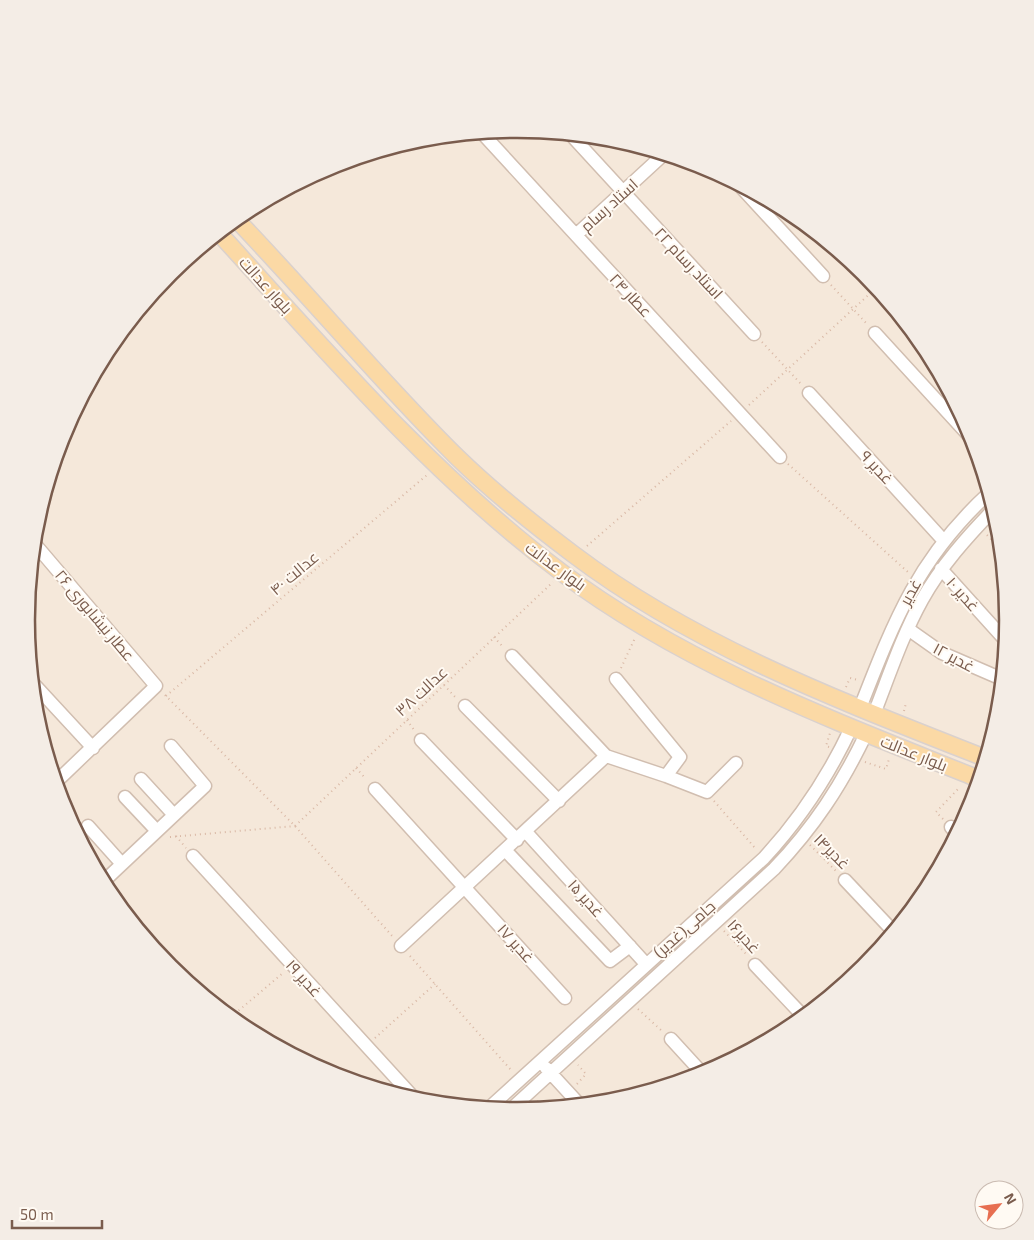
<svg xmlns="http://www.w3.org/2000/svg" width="1034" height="1240" font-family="'Exo 2',Cairo,sans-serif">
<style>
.residential{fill:#f5e8da}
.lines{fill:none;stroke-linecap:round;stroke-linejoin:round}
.minor-casing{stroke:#d1beb0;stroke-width:15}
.major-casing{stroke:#dad1cd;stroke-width:19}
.path{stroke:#d9b8a5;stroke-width:2;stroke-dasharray:1 4;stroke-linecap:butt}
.minor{stroke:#fff;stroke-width:12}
.major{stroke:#fbd9a5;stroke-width:16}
.labels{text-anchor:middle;stroke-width:4;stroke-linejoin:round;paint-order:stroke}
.street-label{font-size:16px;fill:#7a5c4d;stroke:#fffaf3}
.rim{fill:none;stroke:#7a5c4d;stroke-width:2.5}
</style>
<rect width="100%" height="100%" fill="#fdf6ec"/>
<path class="residential" d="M28 620a489 489 0 1 1 978 0a489 489 0 1 1-978 0Z"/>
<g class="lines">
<defs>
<path id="minor" d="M482 133 780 457
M571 135 754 334
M739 185 823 276
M576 235 664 154
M875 333 972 439
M809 393 944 541
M34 543 156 686 56 782
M941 569 1006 641
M908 629 942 653 1002 679
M616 679 680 757 666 776
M32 682 93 748
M465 706 559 801
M860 708C894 621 918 558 989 493
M874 714C889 676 902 636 922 600 941 566 967 537 994 509
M421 740 517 840
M606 756 666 776 707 792 736 763
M141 779 174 815
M375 789 565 998
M125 797 157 831
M88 826 122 864
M951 827 957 834
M526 832 646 964
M506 851 610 961 630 946
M193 856 415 1099
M845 880 893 931
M103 882 205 786 171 746
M401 946 606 756 512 656
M755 965 804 1017
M671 1039 703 1074
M546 1068 580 1105
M489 1108 764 858C801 818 828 777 851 728
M510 1110 774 869C814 827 841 786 866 734"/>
<path id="major" d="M236 219C311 297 380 381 457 457 493 492 533 524 573 554 696 647 843 702 985 758
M219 233C327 352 432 475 561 572 686 666 835 721 979 779"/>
</defs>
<use href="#minor" class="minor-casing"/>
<use href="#major" class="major-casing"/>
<path class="path" d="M201 247 203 250 210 243
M831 285 867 324
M762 342 801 384
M749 405 876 288
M788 464 909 573
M987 535 1001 550
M587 546 731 421
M494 637 503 647
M621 668 635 638
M444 685 456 698
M846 687 850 678 858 680
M165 695 295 826 393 937
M166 696 427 475
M904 711 906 703
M407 720 414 730
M829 747 826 746 830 733
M865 762 886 769 889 759
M356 768 366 779
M714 801 755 848
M943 819 936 812 960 787
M295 826 553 582
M176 836 186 848
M170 837 295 826
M810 845 837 872
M724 931 747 955
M410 956 511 1070
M638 1009 662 1031
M231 1017 283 973
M375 1038 435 984
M577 1084 586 1074 578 1065
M537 1101 543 1108
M552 1107 559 1101"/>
<use href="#minor" class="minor"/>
<use href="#major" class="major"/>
</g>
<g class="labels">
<g class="street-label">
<text transform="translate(609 205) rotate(-42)" y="6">استاد رسام</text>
<text transform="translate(689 263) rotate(47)" y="6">استاد رسام ۲۲</text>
<text transform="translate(266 285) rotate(48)" y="6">بلوار عدالت</text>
<text transform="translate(631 295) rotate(47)" y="6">عطار ۲۴</text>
<text transform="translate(877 467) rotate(47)" y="6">غدیر ۹</text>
<text transform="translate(556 566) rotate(36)" y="6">بلوار عدالت</text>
<text transform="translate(294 573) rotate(-40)" y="6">عدالت ۴۰</text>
<text transform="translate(910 592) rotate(-61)" y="6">غدیر</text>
<text transform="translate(963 594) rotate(48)" y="6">غدیر ۱۰</text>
<text transform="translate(95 615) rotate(50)" y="6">عطار نیشابوری ۲۶</text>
<text transform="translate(954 657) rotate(28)" y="6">غدیر ۱۲</text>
<text transform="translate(421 691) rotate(-43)" y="6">عدالت ۳۸</text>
<text transform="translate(914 753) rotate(22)" y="6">بلوار عدالت</text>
<text transform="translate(832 851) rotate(45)" y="6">غدیر۱۴</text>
<text transform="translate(586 898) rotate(48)" y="6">غدیر ۱۵</text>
<text transform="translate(684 929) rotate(-42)" y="6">جامی(غدیر)</text>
<text transform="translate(744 936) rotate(48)" y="6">غدیر۱۶</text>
<text transform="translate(516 943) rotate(48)" y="6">غدیر ۱۷</text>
<text transform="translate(304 978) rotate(48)" y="6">غدیر ۱۹</text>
</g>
</g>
<path d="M0 0H1034V1240H0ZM35 620a482 482 0 1 1 964 0a482 482 0 1 1-964 0Z" fill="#f4ede6" fill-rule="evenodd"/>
<path class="rim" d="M35 620a482 482 0 1 1 964 0a482 482 0 1 1-964 0Z"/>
<g transform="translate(999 1205) rotate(61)"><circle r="24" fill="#fffaf3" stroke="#cabbb1"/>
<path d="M0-4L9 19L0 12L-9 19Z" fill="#e76f51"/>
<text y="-8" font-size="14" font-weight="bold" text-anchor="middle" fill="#7a5c4d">N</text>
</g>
<path d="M12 1220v8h90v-8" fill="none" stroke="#7a5c4d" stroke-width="2.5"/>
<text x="20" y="1220" font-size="15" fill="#7a5c4d" stroke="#fffaf3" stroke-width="4" paint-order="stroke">50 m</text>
</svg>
